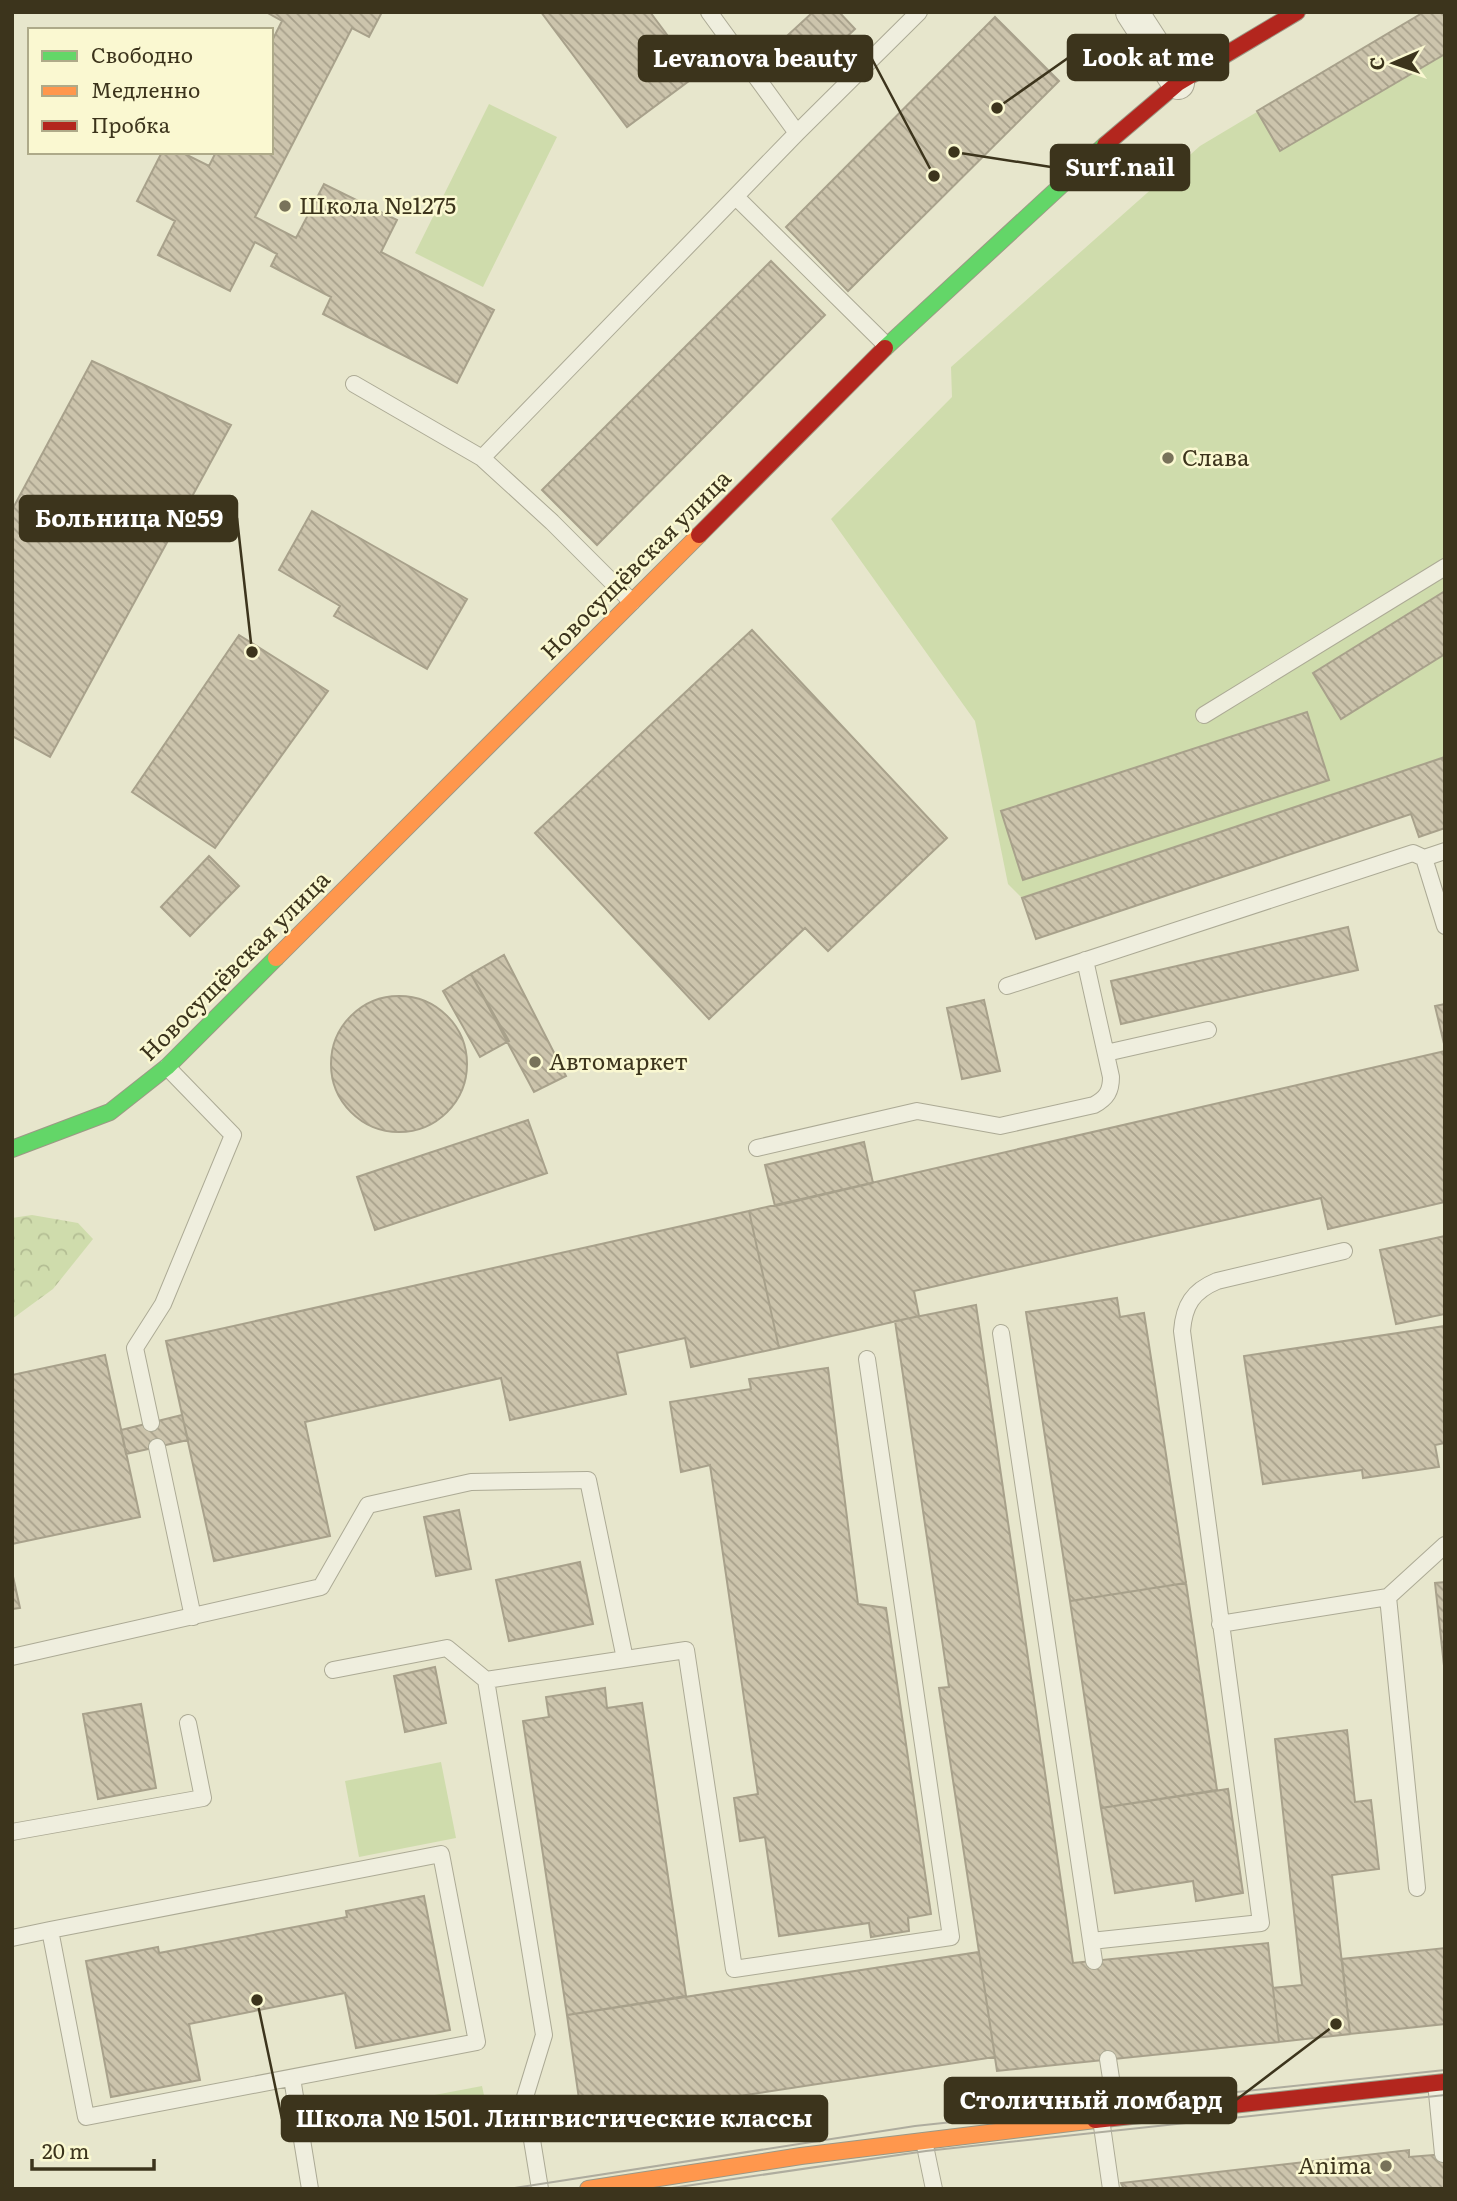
<svg xmlns="http://www.w3.org/2000/svg" width="1457" height="2201" font-family="Literata,serif">
<style>
.grass{fill:#cfdcac}
.forest{fill:url(#forest-crowns)}
.building{fill:url(#building-back-hatch);stroke:#a8a18b;stroke-width:2}
.lines{fill:none;stroke-linecap:round;stroke-linejoin:round}
.lane-casing{stroke:#acaa95;stroke-width:18}
.street-casing{stroke:#acaa95;stroke-width:34}
.fast-casing{stroke:#9c9885;stroke-width:18}
.slow-casing{stroke:#9c9885;stroke-width:18}
.jam-casing{stroke:#9c9885;stroke-width:18}
.lane{stroke:#efeede;stroke-width:16}
.street{stroke:#efeede;stroke-width:32}
.fast{stroke:#63d668;stroke-width:16}
.slow{stroke:#ff974d;stroke-width:16}
.jam{stroke:#b3261e;stroke-width:16}
.tram{stroke:#aeac9e;stroke-width:2}
.poi-dot{fill:#78725a;stroke:#faf8d1;stroke-width:2.5}
.labels{text-anchor:middle;stroke-width:5;stroke-linejoin:round;paint-order:stroke}
.poi-label{font-size:23px;fill:#3c341c;stroke:#faf8d1;text-anchor:start}
.street-label{font-size:23px;fill:#3c341c;stroke:#faf8d1}
.leader{fill:none;stroke:#3c341c;stroke-width:2.5}
.callout-dot{fill:#3c341c;stroke:#faf8d1;stroke-width:2.5}
.callout{fill:#3c341c;stroke:#3c341c;stroke-width:2.5}
.callout-label{font-size:24px;text-anchor:middle;font-weight:bold;fill:#fff}
</style>
<defs>
<pattern id="forest-crowns" width="20" height="18" patternUnits="userSpaceOnUse" patternTransform="scale(1.75)"><rect width="20" height="18" fill="#cfdcac"/><path d="M2 6a3 3 0 1 1 6 0M12 15a3 3 0 1 1 6 0" fill="none" stroke="#b3bd93"/></pattern>
<pattern id="building-back-hatch" width="6" height="6" patternUnits="userSpaceOnUse" patternTransform="scale(1.75)"><rect width="6" height="6" fill="#ccc4ac"/><path d="M-1 5l2 2M0 0l6 6M5-1l2 2" fill="none" stroke="#a7a08b"/></pattern>
</defs>
<rect width="100%" height="100%" fill="#e7e6cc"/>
<path class="grass" d="M1424 12H1445V757L1022 898 1008 884 975 721 831 519 952 397 951 367 1200 146Z
M489 104 557 137 483 287 415 253Z
M441 1762 456 1838 359 1857 345 1781Z
M482 2086 488 2114 387 2134 382 2105Z"/>
<path class="forest" d="M32 1215 78 1223 93 1239 53 1289 12 1319V1218Z"/>
<path class="building" d="M266 12H382L369 37 352 28 255 217 296 238 324 184 397 220 381 252 494 310 457 383 323 314 331 297 271 266 277 254 255 242 230 291 158 255 175 221 137 201 162 152H181L209 166 216 152H271V43L282 21Z
M541 12H650L697 75 627 127Z
M813 12H839L855 29 817 65 788 35Z
M1424 12H1445V54L1280 151 1257 111Z
M995 17 1059 81 848 291 786 227Z
M771 261 825 315 597 545 542 490Z
M92 361 231 425 50 757 12 736V510Z
M312 511 467 599 427 669 334 616 340 606 279 570Z
M1445 591V654L1341 719 1313 673Z
M752 630 947 838 828 951 805 928 709 1019 535 833Z
M239 635 328 691 215 848 132 792Z
M1307 712 1329 780 1023 880 1001 811Z
M1445 757V828L1419 837 1411 814 1036 939 1022 898Z
M209 856 239 886 190 936 161 907Z
M1348 927 1358 970 1121 1024 1111 981Z
M504 955 566 1076 534 1092 471 974Z
M471 974 509 1041 480 1057 443 991Z
M331 1064a68 68 0 1 1 136 0a68 68 0 1 1-136 0Z
M984 1000 1000 1071 962 1079 947 1008Z
M1445 1004V1048L1435 1006Z
M1445 1051V1202L1328 1229 1321 1198 914 1291 919 1316 779 1348 749 1211Z
M528 1120 547 1173 375 1230 357 1177Z
M864 1142 873 1183 775 1206 765 1165Z
M749 1211 779 1348 691 1367 685 1338 617 1353 626 1394 510 1420 501 1378 305 1422 330 1536 214 1561 166 1341Z
M1445 1236V1314L1396 1324 1380 1250Z
M1117 1298 1120 1317 1144 1313 1186 1583 1070 1601 1026 1312Z
M976 1305 1073 1963 1268 1943 1279 2042 997 2071 939 1688 949 1687 895 1321Z
M1445 1326V1443L1435 1445 1439 1467 1363 1478 1362 1470 1263 1484 1244 1356Z
M105 1355 140 1517 12 1544V1375Z
M828 1368 858 1604 886 1608 931 1914 908 1918 909 1931 871 1937 869 1923 779 1936 765 1837 740 1841 734 1798 758 1794 710 1465 681 1472 670 1402 751 1389 749 1379Z
M182 1415 188 1440 126 1454 121 1430Z
M459 1510 471 1569 436 1576 424 1517Z
M580 1562 593 1624 509 1641 496 1580Z
M12 1572 20 1608 12 1609Z
M1445 1582V1675L1435 1583Z
M1186 1583 1217 1790 1101 1808 1070 1601Z
M435 1667 446 1723 405 1732 394 1676Z
M605 1688 607 1708 642 1703 686 1996 567 2015 523 1721 549 1717 546 1697Z
M141 1704 156 1788 98 1799 83 1714Z
M1347 1730 1355 1802 1371 1800 1379 1869 1332 1875 1350 2034 1279 2042 1273 1988 1302 1985 1275 1739Z
M1228 1789 1243 1893 1196 1901 1193 1881 1115 1893 1101 1808Z
M424 1896 450 2030 356 2048 345 1993 189 2024 200 2080 111 2097 86 1961 158 1947 159 1953 347 1917 346 1911Z
M1445 1948V2024L1350 2034 1342 1959Z
M979 1952 995 2057 582 2120 567 2015Z
M1409 2150V2157L1445 2154V2189H1124L1121 2183Z"/>
<g class="lines">
<defs>
<path id="lane" d="M709 12 797 133
M736 197 887 346
M354 384 482 458
M632 602 552 522 482 458 797 133 919 12
M1204 715 1445 567
M1445 851 1424 858 1445 926
M1007 986 1413 853 1424 858
M1106 1053 1208 1030
M757 1148 917 1111 1000 1126 1094 1105C1107 1098 1111 1091 1111 1077L1085 960
M1001 1333 1094 1961
M151 1423 135 1348 163 1304 233 1135 167 1067
M157 1447 193 1617
M1220 1624 1388 1597
M12 1657 321 1587 368 1505 471 1482 588 1480 625 1659
M333 1670 447 1648 486 1680 544 2035 525 2097 540 2189
M486 1680 686 1650 734 1969 951 1937 867 1359
M12 1832 203 1798 188 1723
M1417 1888 1388 1597 1445 1545
M12 1938 50 1930 441 1854 477 2042 86 2117 50 1930
M1091 1941 1261 1923 1182 1331C1184 1305 1193 1291 1217 1281L1344 1251
M1108 2059 1117 2117
M292 2078 310 2189
M1436 2083 1443 2154
M1101 2119 1111 2189
M924 2141 934 2189"/>
<path id="street" d="M1132 12 1178 83"/>
<path id="fast" d="M885 348 1105 145
M12 1149 110 1112 167 1067 276 958"/>
<path id="slow" d="M276 958 699 535
M588 2189 801 2156 1095 2120"/>
<path id="jam" d="M1105 145 1178 83 1297 12
M699 535 885 348
M1095 2120 1445 2082"/>
</defs>
<use href="#lane" class="lane-casing"/>
<use href="#street" class="street-casing"/>
<use href="#fast" class="fast-casing"/>
<use href="#slow" class="slow-casing"/>
<use href="#jam" class="jam-casing"/>
<use href="#lane" class="lane"/>
<use href="#street" class="street"/>
<use href="#fast" class="fast"/>
<use href="#slow" class="slow"/>
<use href="#jam" class="jam"/>
<path class="tram" d="M508 2189 915 2126 1445 2070
M665 2189 926 2151 1445 2095"/>
</g>
<g class="poi-dot">
<circle cx="285" cy="206" r="7"/>
<circle cx="1168" cy="458" r="7"/>
<circle cx="535" cy="1062" r="7"/>
<circle cx="1386" cy="2166" r="7"/>
</g>
<g class="labels">
<g class="poi-label">
<text x="299" y="214">Школа №1275</text>
<text x="1182" y="466">Слава</text>
<text x="549" y="1070">Автомаркет</text>
<text x="1372" y="2174" text-anchor="end">Anima</text>
</g>
<g class="street-label">
<text transform="translate(636 565) rotate(-45)" y="8">Новосущёвская улица</text>
<text transform="translate(235 966) rotate(-45)" y="8">Новосущёвская улица</text>
</g>
</g>
<path class="leader" d="M997 108L1068 58M934 176L872 59M954 152L1051 167M252 652L237 518M1336 2024L1236 2100M257 2000L282 2119"/>
<g class="callout-dot">
<circle cx="997" cy="108" r="7"/>
<circle cx="934" cy="176" r="7"/>
<circle cx="954" cy="152" r="7"/>
<circle cx="252" cy="652" r="7"/>
<circle cx="1336" cy="2024" r="7"/>
<circle cx="257" cy="2000" r="7"/>
</g>
<g class="callout">
<rect x="1068" y="35" width="160" height="45" rx="7"/>
<rect x="639" y="36" width="233" height="45" rx="7"/>
<rect x="1051" y="145" width="138" height="45" rx="7"/>
<rect x="20" y="496" width="217" height="45" rx="7"/>
<rect x="945" y="2078" width="291" height="45" rx="7"/>
<rect x="282" y="2096" width="545" height="45" rx="7"/>
</g>
<g class="callout-label">
<text x="1148" y="66">Look at me</text>
<text x="755" y="67">Levanova beauty</text>
<text x="1120" y="176">Surf.nail</text>
<text x="129" y="527">Больница №59</text>
<text x="1091" y="2109">Столичный ломбард</text>
<text x="554" y="2127">Школа № 1501. Лингвистические классы</text>
</g>
<rect width="1457" height="2201" fill="none" stroke="#3c341c" stroke-width="28"/>
<rect x="28" y="28" width="245" height="126" fill="#faf8d1" stroke="#aeaa89" stroke-width="2"/>
<rect x="42" y="51" width="35" height="10" fill="#63d668" stroke="#aeaa89" stroke-width="2"/>
<text x="91" y="63" font-size="21" fill="#3c341c">Свободно</text>
<rect x="42" y="86" width="35" height="10" fill="#ff974d" stroke="#aeaa89" stroke-width="2"/>
<text x="91" y="98" font-size="21" fill="#3c341c">Медленно</text>
<rect x="42" y="121" width="35" height="10" fill="#b3261e" stroke="#aeaa89" stroke-width="2"/>
<text x="91" y="133" font-size="21" fill="#3c341c">Пробка</text>
<g transform="translate(1394 63) rotate(268)" stroke="#faf8d1" stroke-width="5" paint-order="stroke">
<path d="M0-5L12 26L0 18L-12 26Z" fill="#3c341c"/>
<text y="-10" font-size="19" font-weight="bold" text-anchor="middle" fill="#3c341c">С</text>
</g>
<path d="M32 2159v10h122v-10" fill="none" stroke="#3c341c" stroke-width="3.5"/>
<text x="42" y="2159" font-size="21" fill="#3c341c" stroke="#faf8d1" stroke-width="5" paint-order="stroke">20 m</text>
</svg>
